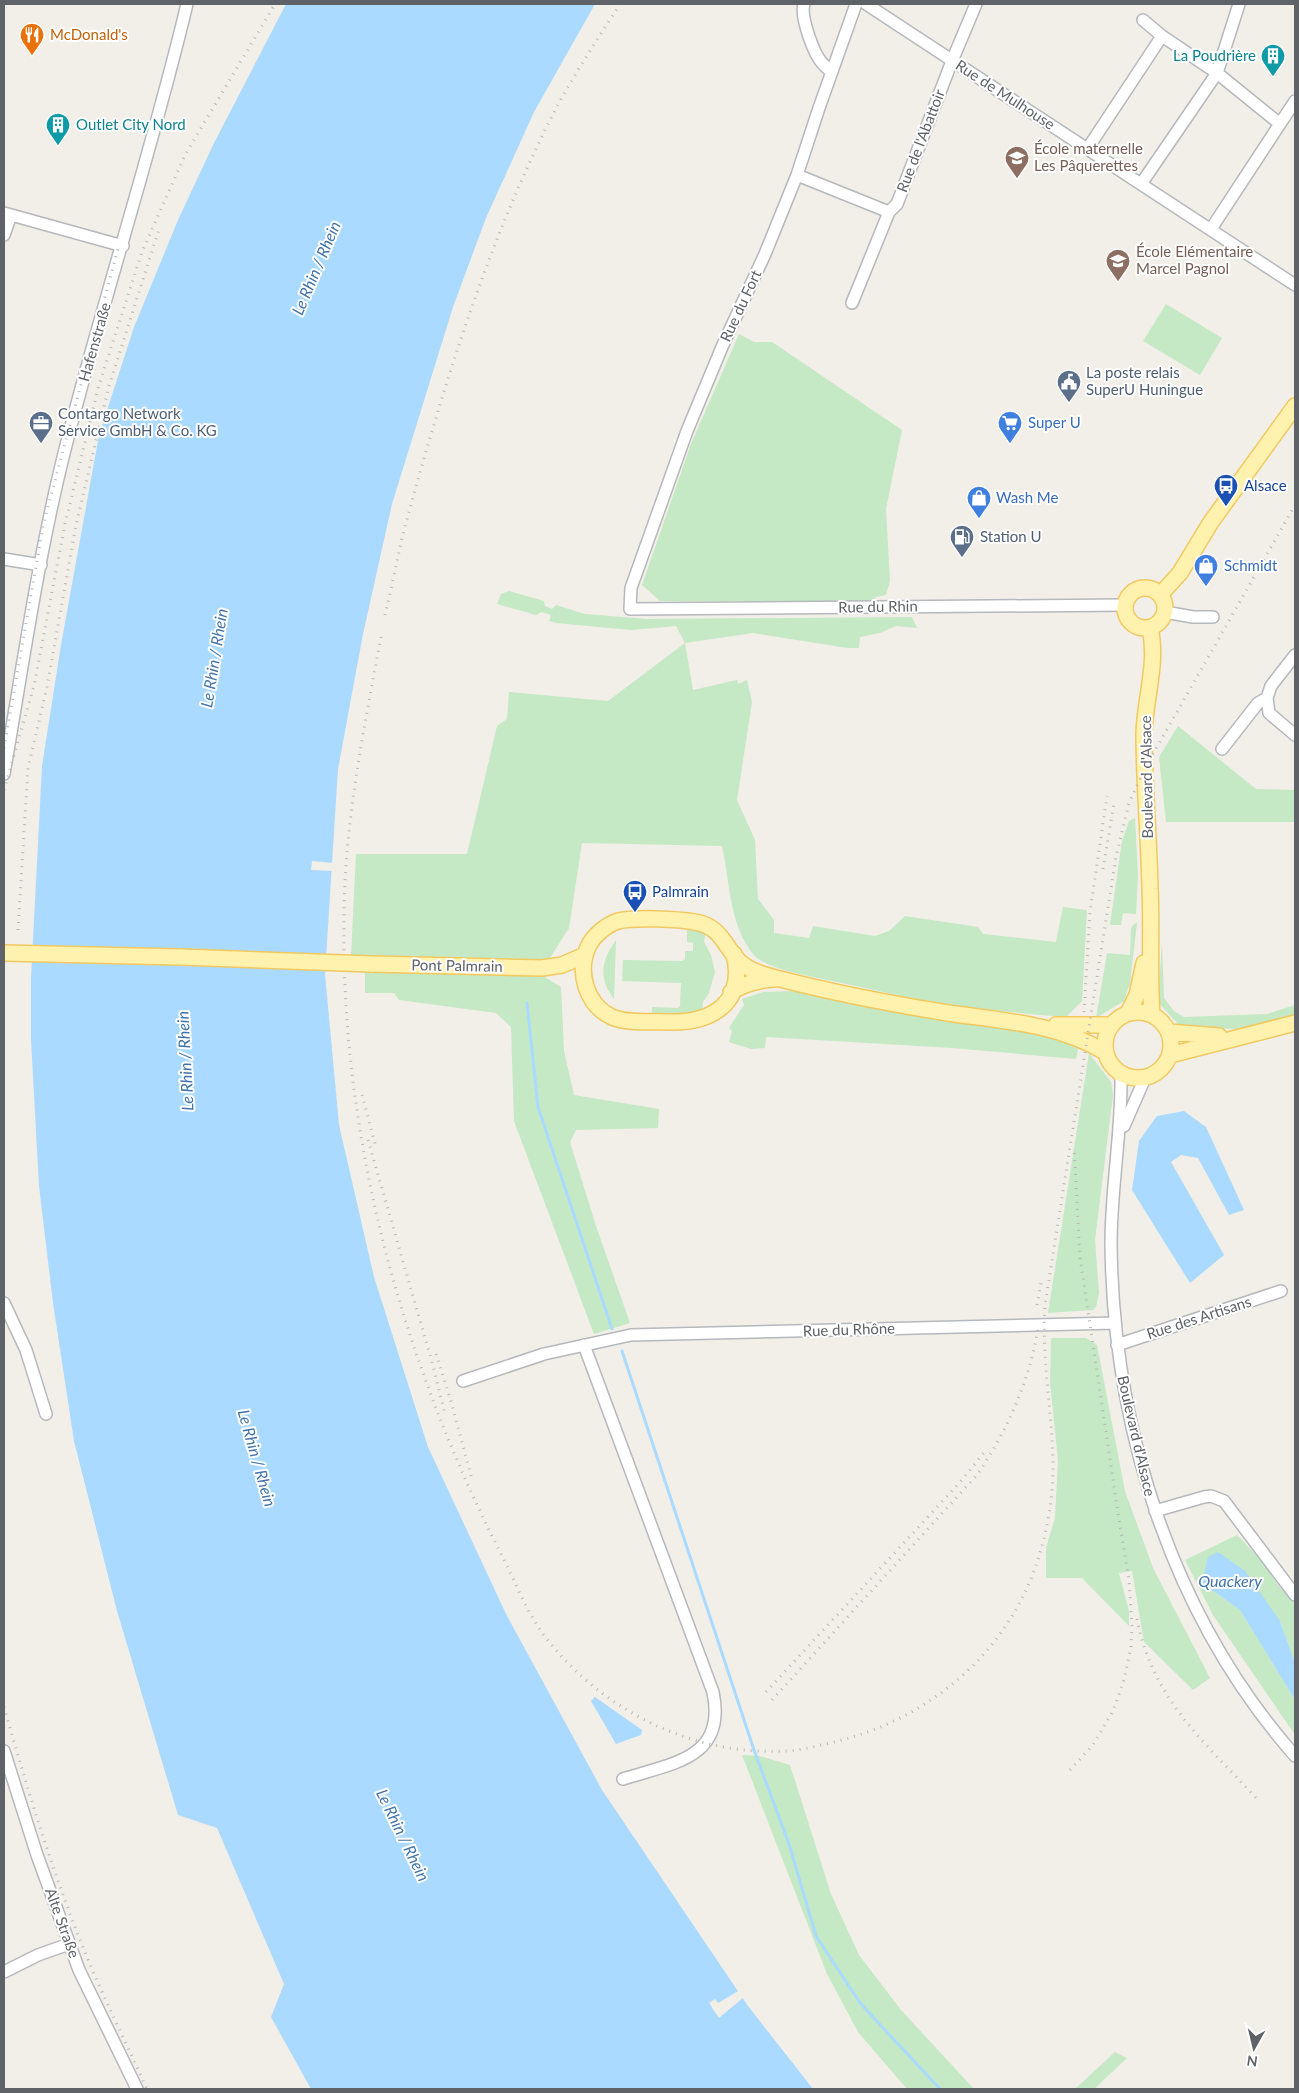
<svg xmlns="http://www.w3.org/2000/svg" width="1299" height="2093" font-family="Lato,sans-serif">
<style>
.green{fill:#c5e8c5}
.water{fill:#aadaff}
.pier{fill:#f1efe8}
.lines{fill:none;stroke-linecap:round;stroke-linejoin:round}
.stream{stroke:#aadaff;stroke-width:3}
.minor-casing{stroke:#b5b8bc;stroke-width:14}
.major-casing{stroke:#f2c960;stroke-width:18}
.minor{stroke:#fff;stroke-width:11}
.major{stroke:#fff2af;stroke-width:15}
.rail{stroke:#b6b7b8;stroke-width:3;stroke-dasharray:1 6;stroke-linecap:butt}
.major-bridge-casing{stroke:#f2c960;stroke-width:18;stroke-linecap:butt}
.major-bridge{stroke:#fff2af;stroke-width:15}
.labels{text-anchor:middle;stroke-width:4;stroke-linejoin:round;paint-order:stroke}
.food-label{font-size:15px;fill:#c56008;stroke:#fff;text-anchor:start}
.culture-label{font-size:15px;fill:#0d838f;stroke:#fff;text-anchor:end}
.street-label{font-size:15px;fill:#5f6368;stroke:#fff}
.education-label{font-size:15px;fill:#785e54;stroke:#fff;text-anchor:start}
.service-label{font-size:15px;fill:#4e5e75;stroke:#fff;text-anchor:start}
.shop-label{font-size:15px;fill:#366cbe;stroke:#fff;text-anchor:start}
.transit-label{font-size:15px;fill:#164399;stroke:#fff;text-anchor:start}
.water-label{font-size:16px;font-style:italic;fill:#4174aa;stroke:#fff}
</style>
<rect width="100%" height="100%" fill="#f1efe8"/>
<path class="green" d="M1166 304 1222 338 1200 375 1143 341Z
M739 334 754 342H772L902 430 886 509 890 581 886 595 875 597 876 601H660L642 585 691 444Z
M509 591 544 601 545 606 552 609 556 605 585 614 647 619 912 617 917 628 896 626 880 633 860 637 859 648H847L753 633 685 643 693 690 737 680 738 684 747 680 752 702 737 800 755 840 758 899 774 920V933L809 938 813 926 875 936 889 931 905 916 978 927 983 934 1056 942 1063 907 1087 910 1082 1001 1066 1017C1026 1014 986 1010 946 1004 906 998 867 988 827 980 808 975 765 969 753 954 729 924 730 882 722 846L582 843 569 928 548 961 351 955 356 854H467L497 726 507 719 509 692 608 701 685 643 676 626 631 630 556 623 549 621 551 615 542 612 536 615 497 604 501 594Z
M1178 726 1256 789 1295 790V822H1166L1159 757Z
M1135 818 1138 875 1136 914 1123 913 1121 925H1110L1122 841 1129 821Z
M1137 923 1130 983 1124 1001 1096 1018 1107 953 1130 955 1131 928 1134 924Z
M687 926 706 930 704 942 711 955 715 972 709 993 703 1002 702 1016 652 1018V1007L678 1008 680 1006 681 983 622 981 623 960 682 961 685 959V951H693V943L687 942Z
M616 940 614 999C598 978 601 961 616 940Z
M1162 942 1164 998 1174 1011 1184 1017 1267 1014 1295 1005V1016L1270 1024 1242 1029 1192 1028 1190 1025 1178 1024 1158 1002Z
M365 970 543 976 561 987 564 1051 574 1095 659 1109 658 1128 576 1130 570 1142 596 1226 630 1323 594 1334 514 1121 511 1027 496 1013 399 1000 394 993H365Z
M793 991 1034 1032 1056 1038 1078 1049 1076 1059 952 1048 766 1037 765 1048 751 1049 729 1042 732 1031 729 1028 744 1005 742 999 763 992Z
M1089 1053 1111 1082 1113 1095 1095 1240 1099 1293 1096 1307 1093 1310 1048 1313Z
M1051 1338H1086L1097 1345 1125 1491 1153 1568 1210 1678 1193 1690 1144 1642 1132 1571 1119 1573 1129 1611V1626L1082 1578H1046V1548L1055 1518 1058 1461 1050 1382Z
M1237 1535 1264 1563 1277 1584 1295 1604V1663L1280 1621 1202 1583 1240 1610 1295 1700V1735L1213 1615 1185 1560Z
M742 1755 759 1756 790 1765 831 1894 859 1955 901 2010 974 2089H907L858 2032 827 1974Z
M1115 2052 1127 2058 1094 2089H1075Z"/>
<path class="water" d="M286 4H595L534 112 486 218 453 307 392 504 363 634 338 769 325 974 339 1125 374 1277 428 1447 507 1616 602 1790 748 2006 813 2089H311L271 2017 284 1984 217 1828 178 1815 117 1611 74 1441 53 1303 39 1186 31 1040V978L42 766 61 645 99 435 134 327 178 220 214 143Z
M1184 1111 1206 1127 1244 1210 1229 1215 1198 1158 1181 1155 1171 1162 1224 1255 1190 1283 1132 1190 1139 1141 1157 1116Z
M1218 1552 1245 1571 1280 1621 1295 1663V1700L1240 1610 1202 1583 1208 1557Z
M595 1697 642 1730 641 1735 616 1744 591 1701Z"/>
<path class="pier" d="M312 861 334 863V871L311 870Z
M740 1990 744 1997 719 2018 709 2003 715 1999 718 2003Z"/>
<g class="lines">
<path class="stream" d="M527 1003 538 1107 612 1329
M622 1351 754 1750 789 1844 816 1936 860 2003 940 2089"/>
<defs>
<path id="minor" d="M804 4C800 17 814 55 823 64 826 67 829 70 832 72
M856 4 819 108 797 175 765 254 722 347 687 431 631 588 630 609 1126 605
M866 4 1295 285
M1143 20 1162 36 1217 73 1280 124
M1088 148 1162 36
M797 175 889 212
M1141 184 1217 73 1239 4
M4 213 123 246
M1211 229 1295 101
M4 235 11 215
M852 303 889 212 897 204 952 61 976 4
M4 559 41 565
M1165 612 1193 617H1213
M1267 698 1269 713 1295 735
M1222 749 1258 703 1267 698 1271 686 1295 655
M4 774C24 659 40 543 70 430 107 287 153 147 187 4
M1121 1074C1122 1131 1111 1187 1111 1244 1113 1429 1172 1616 1295 1756
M1124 1126 1145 1078
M4 1303 26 1350 46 1414
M584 1345 713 1692C727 1759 672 1763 623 1779
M1117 1345 1281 1291
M463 1381 544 1354 631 1335 1115 1323
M1155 1511 1204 1497 1211 1496 1224 1501 1295 1595
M4 1751 37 1855 79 1970 137 2089
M4 1972 38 1955 69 1944"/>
<path id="major" d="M1125 608a20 20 0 1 1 40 0a20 20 0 1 1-40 0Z
M1160 595 1180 573 1211 522 1295 406
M1150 628C1158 663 1145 698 1144 733 1144 785 1149 837 1150 889 1152 931 1149 973 1152 1015
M4 953 181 957
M734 954C746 1003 712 1023 669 1022 652 1021 628 1024 612 1017 586 1005 577 972 588 947 593 936 606 925 618 921 634 917 678 919 695 922 721 926 724 946 739 961 749 971 767 976 780 979 835 993 892 1004 948 1013 1003 1021 1056 1023 1105 1052
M371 964 542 968 562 965 585 955
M731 992C745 983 758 980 775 979
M1105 1045a33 33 0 1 1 66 0a33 33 0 1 1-66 0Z
M1128 1013 1137 995 1144 963
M1056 1025H1111
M1169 1032 1219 1036
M1170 1055 1295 1023"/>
</defs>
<use href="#minor" class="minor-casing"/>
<use href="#major" class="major-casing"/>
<use href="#minor" class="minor"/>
<use href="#major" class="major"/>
<path class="rail" d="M385 615C393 584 398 551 407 519 445 381 488 242 553 114 573 76 597 40 620 4
M381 637C366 718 349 800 345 883 336 1081 380 1281 458 1462 473 1498 490 1532 507 1566 518 1589 528 1613 543 1634 598 1708 691 1756 784 1751 796 1751 809 1748 821 1745 917 1726 999 1664 1034 1571 1046 1538 1053 1502 1053 1468 1053 1413 1041 1360 1045 1305L1116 857 1129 803 1145 768 1295 505
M4 748 44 521 119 245
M4 790 34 686 65 524 99 385 142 252 185 155 275 4
M1103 869 1114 803
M18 930 28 768 47 687 76 525 109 386 160 226
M1084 1012 1090 912 1107 796
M362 1095 376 1147
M368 1140 432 1362 445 1414
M1037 1305 1041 1283
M436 1354 450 1398 472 1479
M1137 1619C1153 1700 1203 1740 1256 1798
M766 1692 962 1480 986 1450
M772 1700 977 1475C1007 1431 1029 1382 1038 1329
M4 1707C29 1795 56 1884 92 1969 109 2009 129 2049 147 2089
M1070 1770 1093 1745 1113 1711 1124 1680 1131 1647 1132 1627 1129 1580 1118 1513 1080 1257 1074 1148"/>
<defs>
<path id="major-bridge" d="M181 957 371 964"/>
</defs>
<use href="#major-bridge" class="major-bridge-casing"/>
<use href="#major-bridge" class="major-bridge"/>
</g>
<defs>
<symbol id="restaurant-pin" viewBox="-11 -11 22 30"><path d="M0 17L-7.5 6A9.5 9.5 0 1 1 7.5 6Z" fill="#e8710a" stroke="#fff"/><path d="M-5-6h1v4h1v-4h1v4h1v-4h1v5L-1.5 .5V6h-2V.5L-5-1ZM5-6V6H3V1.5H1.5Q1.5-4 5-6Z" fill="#fff"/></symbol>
<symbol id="building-pin" viewBox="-11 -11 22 30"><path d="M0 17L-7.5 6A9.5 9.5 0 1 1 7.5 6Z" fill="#0f9aa8" stroke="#fff"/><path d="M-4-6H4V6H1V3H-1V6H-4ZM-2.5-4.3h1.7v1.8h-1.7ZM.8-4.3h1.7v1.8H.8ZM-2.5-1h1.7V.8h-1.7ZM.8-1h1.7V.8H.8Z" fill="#fff"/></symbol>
<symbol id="school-pin" viewBox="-11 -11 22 30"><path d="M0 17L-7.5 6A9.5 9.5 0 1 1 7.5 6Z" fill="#8d6e63" stroke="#fff"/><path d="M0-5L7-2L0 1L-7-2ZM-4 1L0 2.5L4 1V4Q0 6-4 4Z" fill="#fff"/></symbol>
<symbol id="civic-pin" viewBox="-11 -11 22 30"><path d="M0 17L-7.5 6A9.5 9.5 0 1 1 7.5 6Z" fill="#5c6f8a" stroke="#fff"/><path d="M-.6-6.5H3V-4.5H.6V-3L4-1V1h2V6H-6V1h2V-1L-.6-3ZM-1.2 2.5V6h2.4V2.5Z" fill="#fff"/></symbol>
<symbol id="office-pin" viewBox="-11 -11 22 30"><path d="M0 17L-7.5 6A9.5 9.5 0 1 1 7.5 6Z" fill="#5c6f8a" stroke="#fff"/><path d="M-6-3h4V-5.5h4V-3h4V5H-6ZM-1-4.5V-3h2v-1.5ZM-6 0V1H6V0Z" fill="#fff"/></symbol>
<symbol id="supermarket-pin" viewBox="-11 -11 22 30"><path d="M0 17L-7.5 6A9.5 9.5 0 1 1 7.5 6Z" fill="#3f7fe0" stroke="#fff"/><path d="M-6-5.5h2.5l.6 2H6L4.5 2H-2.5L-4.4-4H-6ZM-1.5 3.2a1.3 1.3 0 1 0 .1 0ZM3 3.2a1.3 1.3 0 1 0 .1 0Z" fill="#fff"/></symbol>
<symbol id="bus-pin" viewBox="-11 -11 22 30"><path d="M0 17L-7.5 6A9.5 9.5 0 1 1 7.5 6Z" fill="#1a4fb4" stroke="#fff"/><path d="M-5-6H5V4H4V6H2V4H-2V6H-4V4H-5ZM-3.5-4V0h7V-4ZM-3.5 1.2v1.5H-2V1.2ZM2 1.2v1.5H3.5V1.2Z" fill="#fff"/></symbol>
<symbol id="shop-pin" viewBox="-11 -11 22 30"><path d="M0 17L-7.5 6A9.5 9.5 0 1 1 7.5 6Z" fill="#3f7fe0" stroke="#fff"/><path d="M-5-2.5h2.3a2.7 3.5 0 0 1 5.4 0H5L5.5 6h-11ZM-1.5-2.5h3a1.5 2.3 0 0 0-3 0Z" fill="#fff"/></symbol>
<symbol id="fuel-pin" viewBox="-11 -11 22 30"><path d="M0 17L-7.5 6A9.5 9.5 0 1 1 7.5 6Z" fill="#5c6f8a" stroke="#fff"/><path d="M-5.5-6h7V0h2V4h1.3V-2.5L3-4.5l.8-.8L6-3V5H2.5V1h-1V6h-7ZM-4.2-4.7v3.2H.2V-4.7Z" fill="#fff"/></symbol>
</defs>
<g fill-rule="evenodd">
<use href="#restaurant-pin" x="18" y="21" width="28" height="38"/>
<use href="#building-pin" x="1259" y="42" width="28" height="38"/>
<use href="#building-pin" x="44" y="111" width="28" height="38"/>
<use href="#school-pin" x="1003" y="144" width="28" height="38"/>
<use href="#school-pin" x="1104" y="247" width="28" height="38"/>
<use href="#civic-pin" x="1055" y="368" width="28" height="38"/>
<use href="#office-pin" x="27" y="409" width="28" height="38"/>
<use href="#supermarket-pin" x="996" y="409" width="28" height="38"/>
<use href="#bus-pin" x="1212" y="472" width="28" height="38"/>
<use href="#shop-pin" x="965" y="484" width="28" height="38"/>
<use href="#fuel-pin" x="948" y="523" width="28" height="38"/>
<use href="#shop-pin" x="1192" y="552" width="28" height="38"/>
<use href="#bus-pin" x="621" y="878" width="28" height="38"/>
</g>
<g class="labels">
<g class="food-label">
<text x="50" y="40">McDonald's</text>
</g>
<g class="culture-label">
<text x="1256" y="61">La Poudrière</text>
<text x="76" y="130" text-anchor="start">Outlet City Nord</text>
</g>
<g class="street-label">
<text transform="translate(1005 95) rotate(33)" y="5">Rue de Mulhouse</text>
<text transform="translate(921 141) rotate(-69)" y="5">Rue de l'Abattoir</text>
<text transform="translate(741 306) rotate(-65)" y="5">Rue du Fort</text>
<text transform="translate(95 342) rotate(-74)" y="5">Hafenstraße</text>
<text transform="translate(878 607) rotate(-1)" y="5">Rue du Rhin</text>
<text transform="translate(1147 777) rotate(-91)" y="5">Boulevard d'Alsace</text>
<text transform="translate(457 966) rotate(1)" y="5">Pont Palmrain</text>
<text transform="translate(1199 1318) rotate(-18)" y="5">Rue des Artisans</text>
<text transform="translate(849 1330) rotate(-2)" y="5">Rue du Rhône</text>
<text transform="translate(1136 1436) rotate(77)" y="5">Boulevard d'Alsace</text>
<text transform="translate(62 1923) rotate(70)" y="5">Alte Straße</text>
</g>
<g class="education-label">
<text x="1034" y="154">École maternelle<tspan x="1034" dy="17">Les Pâquerettes</tspan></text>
<text x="1136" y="257">École Elémentaire<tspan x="1136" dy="17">Marcel Pagnol</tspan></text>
</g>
<g class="service-label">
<text x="1086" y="378">La poste relais<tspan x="1086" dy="17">SuperU Huningue</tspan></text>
<text x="58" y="419">Contargo Network<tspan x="58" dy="17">Service GmbH &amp; Co. KG</tspan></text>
<text x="980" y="542">Station U</text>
</g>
<g class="shop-label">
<text x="1028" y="428">Super U</text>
<text x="996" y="503">Wash Me</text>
<text x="1224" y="571">Schmidt</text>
</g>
<g class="transit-label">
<text x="1244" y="491">Alsace</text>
<text x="652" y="897">Palmrain</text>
</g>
<g class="water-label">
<text transform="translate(316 268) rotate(-67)" y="6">Le Rhin / Rhein</text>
<text transform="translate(214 658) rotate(-81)" y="6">Le Rhin / Rhein</text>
<text transform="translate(185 1061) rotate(-93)" y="6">Le Rhin / Rhein</text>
<text transform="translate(257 1458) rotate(74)" y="6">Le Rhin / Rhein</text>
<text x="1230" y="1587">Quackery</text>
<text transform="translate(403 1835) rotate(64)" y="6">Le Rhin / Rhein</text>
</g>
</g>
<rect width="1299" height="2093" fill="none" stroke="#5f6368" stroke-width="10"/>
<g transform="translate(1254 2048) rotate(188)" stroke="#ffffff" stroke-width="4" paint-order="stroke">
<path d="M0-4L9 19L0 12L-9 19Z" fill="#5f6368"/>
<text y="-8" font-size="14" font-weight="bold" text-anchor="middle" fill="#5f6368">N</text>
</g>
</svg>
